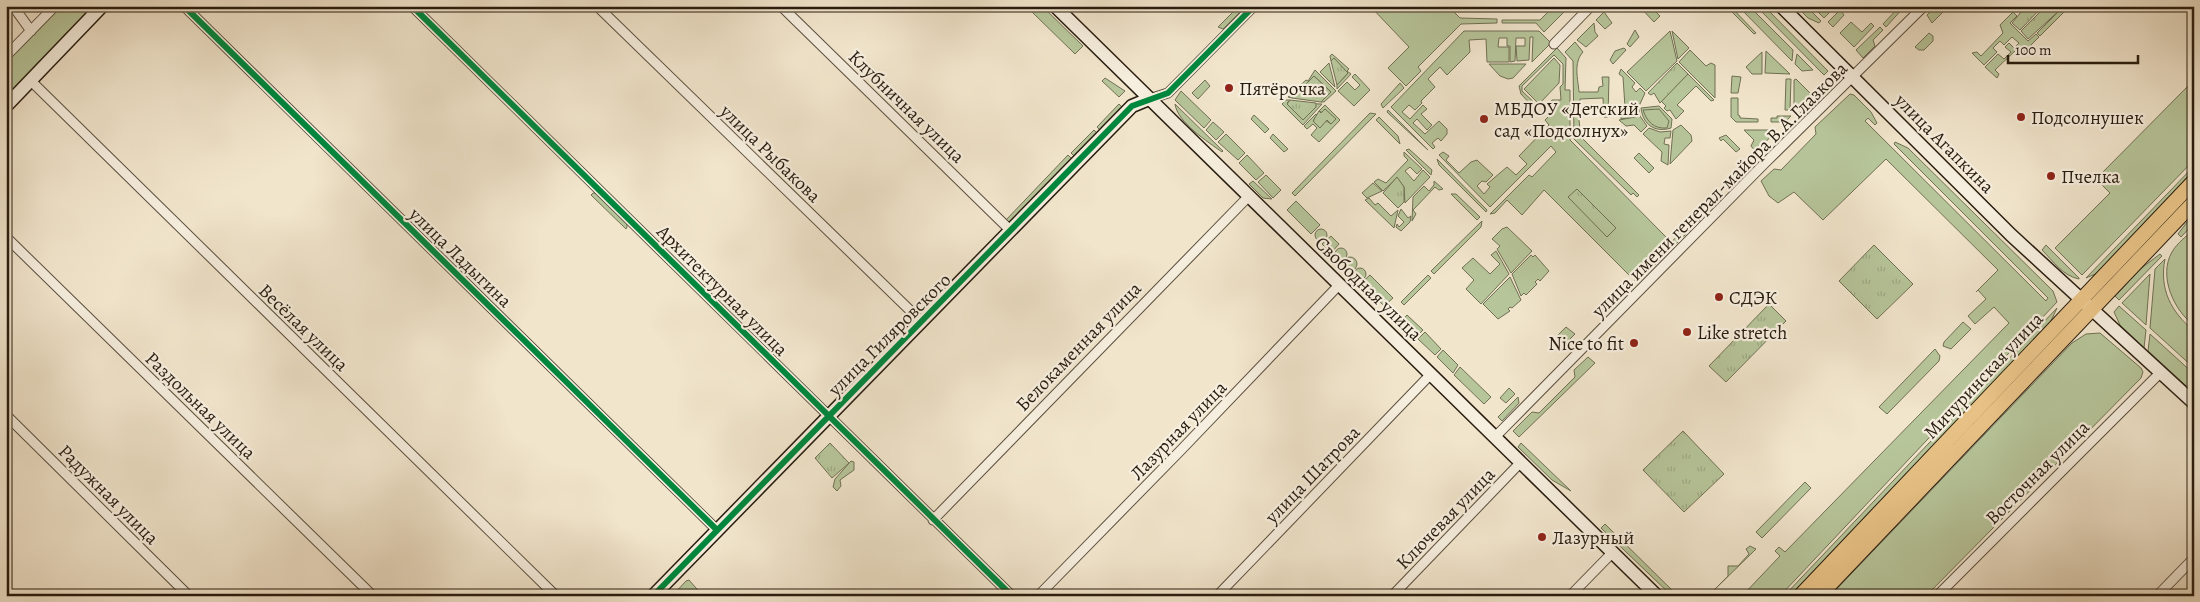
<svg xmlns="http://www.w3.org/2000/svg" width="2200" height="602" font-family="Alegreya,serif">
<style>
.green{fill:#b7c59a;stroke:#707054}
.park{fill:url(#park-tufts);stroke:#707054}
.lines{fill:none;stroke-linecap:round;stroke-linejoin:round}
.street-casing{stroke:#5a4e3e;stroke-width:11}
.secondary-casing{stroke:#281c0f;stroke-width:15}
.primary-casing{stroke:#281c0f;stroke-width:16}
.street{stroke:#f6eede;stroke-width:9}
.secondary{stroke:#f6eede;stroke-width:12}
.primary{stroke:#e8c286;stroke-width:14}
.cycleway-casing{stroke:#f6eede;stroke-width:9}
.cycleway{stroke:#00873e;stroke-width:6}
.poi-dot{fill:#8f2418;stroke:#f6eede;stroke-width:2}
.labels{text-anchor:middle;stroke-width:4.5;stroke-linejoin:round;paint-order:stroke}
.poi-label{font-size:19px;fill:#281c0f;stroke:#f6eede;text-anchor:start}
.street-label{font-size:19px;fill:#281c0f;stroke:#f6eede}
</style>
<defs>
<pattern id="park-tufts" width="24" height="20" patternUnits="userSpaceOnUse" patternTransform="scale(1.25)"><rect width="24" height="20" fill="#b7c59a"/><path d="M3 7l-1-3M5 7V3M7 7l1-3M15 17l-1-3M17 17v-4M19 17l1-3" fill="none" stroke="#9da984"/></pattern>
</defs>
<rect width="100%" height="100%" fill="#f1e5cc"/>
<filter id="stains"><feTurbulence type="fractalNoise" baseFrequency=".004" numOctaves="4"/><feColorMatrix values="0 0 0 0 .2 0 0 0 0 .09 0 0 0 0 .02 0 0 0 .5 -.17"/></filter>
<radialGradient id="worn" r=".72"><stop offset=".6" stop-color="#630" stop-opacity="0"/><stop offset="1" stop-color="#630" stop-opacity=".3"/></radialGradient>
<path class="green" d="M62 6H90V10L6 100V63Z
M1035 6H1042L1083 46 1075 54 1031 11Z
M1239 6H1246L1223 29 1218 27Z
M1370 6H1448L1460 18 1497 19V23L1461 24 1418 67 1421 71 1406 86 1388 68 1409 47Z
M1554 6H1558L1564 12 1544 32 1536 23H1502V20H1540Z
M1639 6H1650L1660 16 1654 22Z
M1726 6H1730L1756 33 1754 34Z
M1738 6H1749L1793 50 1792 61Z
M1756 6H1764L1828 71 1824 75Z
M1796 6H1806L1821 21 1819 23 1808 18Z
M1812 6H1836L1824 18Z
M1900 6H1905L1886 27 1883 24Z
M1946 6H1949L1932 23 1927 15 1933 9 1941 11Z
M2061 9 2064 12 2040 36 2037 33Z
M1840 10 1844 15 1833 27 1828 22Z
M1604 12 1612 23 1605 29 1596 20Z
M2013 12 2017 16 2010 23 2028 41 2036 34 2039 37 2025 51H2022L2018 48 1995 70 1999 74 1997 78 1985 67 1998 54 2004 59 2011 52 2005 47 2009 43 2014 48 2019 43 2012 37 2004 45 2000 41 1993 48 1997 52 1984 65 1972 53 1977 52 1981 56 2003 33 2000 25Z
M1851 22 1862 32 1871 23 1874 26 1854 47 1840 33Z
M1594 23 1595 32 1598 36 1586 47 1577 40Z
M1880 27 1883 30 1873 40 1875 46 1863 58 1856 50Z
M1635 30 1639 37 1630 47 1627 44Z
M1464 31H1539L1551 43 1532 62 1533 37H1530L1529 60 1517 61 1516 46H1525V38H1516L1515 61 1510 62V46H1507V38H1499L1498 47H1509V62H1487L1486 39 1469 40 1470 52 1447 75 1440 67 1428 79 1435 87 1421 101 1422 103 1415 110 1409 105 1402 112 1410 119 1423 105 1427 109 1421 114 1432 125 1427 130 1417 119 1413 123 1425 134 1439 121 1447 129V134L1441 141 1438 138 1432 143 1435 147 1433 149 1391 107Z
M1670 31 1677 61 1646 91 1627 72Z
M1672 31 1689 48 1678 59Z
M1929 33 1933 36V41L1924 50H1919L1915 47Z
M1575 42 1583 52C1573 63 1578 79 1579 92H1598L1599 87 1603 86 1602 77H1609L1608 117H1604L1603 98 1580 99V104H1578L1580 133 1579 135 1639 195 1637 197 1633 193 1631 195 1574 139 1573 61 1565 52Z
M1557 48 1566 58 1565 90H1570V140L1668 239 1631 277 1544 190 1522 215 1507 200 1495 213 1490 214 1529 175 1532 177 1556 152 1551 146 1490 207 1439 155 1443 152 1449 156 1446 160 1459 173 1471 162 1477 160 1493 175 1486 182 1482 181 1477 186 1484 194 1490 187 1487 184 1507 167 1516 175 1527 164 1519 156 1549 125 1545 120 1555 110 1549 103 1552 100H1561L1560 87 1563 84V64L1554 55 1522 86V91L1538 106 1535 109 1521 94 1519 86Z
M1624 48 1626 50 1613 64 1610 60 1615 51Z
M1690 50 1706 66 1711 63 1715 65V98L1679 62Z
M1766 51 1790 74 1765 73Z
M1762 52V74H1752L1746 67Z
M1332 54 1349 69 1347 71 1351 74 1337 89V85L1348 73 1333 59 1331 61 1330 56Z
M1797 54 1813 70 1802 71 1795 64Z
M1554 58 1560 65 1559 83 1539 104 1524 89Z
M1489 64H1526L1513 78 1508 79 1500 76Z
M1621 69 1635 83 1632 87 1636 92 1640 88 1645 93 1639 106 1625 107 1623 77 1619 74Z
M1315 70 1336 91 1324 102H1321L1331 92 1314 76 1292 98 1288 97 1296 92 1295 90 1306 80 1308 81Z
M1355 74 1370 90 1354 106 1338 91 1347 82 1355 90 1360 85 1352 77Z
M1688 74 1714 100 1711 101 1696 86 1677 105 1684 111 1676 119 1670 110 1667 111 1664 108 1666 106 1661 101Z
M1732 76 1741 77 1738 93H1731Z
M1105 78 1125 91 1119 97 1102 81Z
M1786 79H1791L1790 110H1785Z
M1796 79 1812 95 1794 113V80Z
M1205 80 1210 86 1198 99 1192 93Z
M2194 80V160L2082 275 2055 248 2110 193 2096 179Z
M1400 83 1404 88 1383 108 1381 104Z
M1181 91 1211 120 1204 128 1175 100Z
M1850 94 1854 95 1871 112 1877 123 1875 125 1868 118 1865 121 2046 301 2048 298 1894 144 1895 142 1908 148 2053 291 2057 302 1780 596H1742L1780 556 1775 551 1779 547 1785 552 2009 323 1994 307 1975 324 1968 316 1986 299 1978 290 1976 292 1998 270 1886 159 1823 220 1794 192 1778 203 1769 196 1761 181 1774 169 1781 170 1816 134 1815 127Z
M1817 96 1820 101 1804 117 1797 116Z
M1731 98H1738V115L1740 116V118L1758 119V122H1736L1731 117Z
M1286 100H1290L1287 103 1322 104 1303 125 1282 104Z
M1119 104 1125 110 1103 133 1097 127Z
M1175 104 1223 151 1222 152C1208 142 1177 122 1175 104Z
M1325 105 1340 120 1319 142 1311 135 1317 128 1313 124 1307 129 1304 126 1316 114 1331 124 1336 119 1319 111Z
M1659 106 1672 119 1671 128C1655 133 1643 125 1641 108Z
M1388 110 1428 150 1387 112Z
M1370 113 1376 114 1295 196 1292 193Z
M1254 115 1269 129 1265 133 1251 119Z
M1640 116 1647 126 1641 132 1634 125 1626 126 1619 120Z
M1777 116H1791L1785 122H1771V118H1777Z
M1379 117 1398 136 1400 144 1376 120Z
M1213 122 1224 132 1216 140 1206 130Z
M1681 125 1691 135 1692 141 1670 164 1673 130Z
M1649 128 1660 132 1671 131 1670 138H1665L1664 144 1669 145 1668 165 1661 161 1662 152 1643 134Z
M1094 130 1100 136 1077 159 1071 153Z
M1744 130H1777L1756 152 1751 146 1754 140Z
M1226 134 1245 153 1238 160 1218 142Z
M1273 134 1288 149 1284 152 1270 138Z
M1726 135 1740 149 1736 152 1723 139 1721 141 1719 138Z
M1409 149 1432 170 1431 175 1406 150Z
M1404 152 1422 169 1417 174 1410 167 1405 171 1414 181 1423 170 1430 177 1405 203 1404 187 1397 178 1383 191 1374 182 1378 179 1386 183 1408 160 1404 156Z
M1639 153 1654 168 1649 173 1634 158Z
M1068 155 1074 161 1009 223 1005 221Z
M1247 155 1264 173 1256 180 1239 163Z
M1437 159 1487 210 1486 212 1439 165Z
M1752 161V169L1734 186H1727Z
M2194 166V174L2100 272 2086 278Z
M1266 175 1281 190 1273 198 1258 182Z
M1253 181 1272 199 1263 198 1249 184Z
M1434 181 1443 189 1439 190 1435 187 1413 210 1416 214 1412 221 1413 197 1424 186 1429 191 1434 185Z
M1373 183 1382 191 1367 198 1362 193Z
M593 193H596L627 224V227L626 229 591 195Z
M1451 194H1456L1480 217 1477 220Z
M1369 198 1375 205 1378 203 1391 216 1398 210 1394 228 1365 200Z
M1296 201 1320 225 1311 234 1287 210Z
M1401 209 1408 218 1411 216 1410 222 1401 231 1396 227 1397 224 1399 227 1404 222 1398 216Z
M1701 212 1702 218 1637 283 1634 280Z
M2194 213V223L2181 237 2178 234Z
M1482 221 1481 227 1434 274 1431 271Z
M1507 227 1532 251 1511 273 1497 249 1500 246 1492 239 1502 229Z
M1315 235a6 6 0 1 1 12 0a6 6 0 1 1-12 0Z
M2194 229V274L2191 288 2194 325C2174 311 2158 276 2172 252 2177 243 2187 236 2194 229Z
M1331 236 1339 244 1331 253 1322 244Z
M2046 245 2079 278V279C2063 276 2053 261 2042 250Z
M1335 254a6 6 0 1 1 12 0a6 6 0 1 1-12 0Z
M1496 251 1509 274 1481 304 1466 289 1474 280 1462 268 1473 258 1490 274 1500 264 1491 255Z
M2160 254 2162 256 2119 300 2115 296 2139 270Z
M1531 255 1533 257 1535 255 1549 271 1540 281 1538 279 1535 282 1537 284 1526 295 1524 293 1521 296 1512 274Z
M1343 264a7 7 0 1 1 14 0a7 7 0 1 1-14 0Z
M2165 259C2159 289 2171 312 2194 331V368L2150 328 2155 269Z
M1354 274a6 6 0 1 1 12 0a6 6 0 1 1-12 0Z
M2150 274 2146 325 2122 303Z
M1370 275 1393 298 1384 306 1361 283Z
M1428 275 1431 278 1404 305 1401 302Z
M1510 277 1521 300 1512 308 1510 307 1508 309 1510 311 1498 319 1483 304Z
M2119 306 2146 330 2144 348 2120 325 2114 312Z
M2057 308 2050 323 1791 596H1784Z
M1407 315 1423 330 1416 337 1401 322Z
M1963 322 1971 329 1951 349 1943 346 1944 342Z
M1566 327 1575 334 1563 346 1556 337Z
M1425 332 1441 349 1435 355 1418 339Z
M2100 333 2141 368 2143 372 2141 378 1926 596H1830L2072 343 2086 334Z
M2150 334 2194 374V393L2148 351Z
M1935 349 1940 356 1939 361 1887 414 1879 407Z
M1443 350 1458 365 1453 373 1437 357Z
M1588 357 1595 363 1519 437 1513 431 1532 412 1539 413 1575 377 1574 370Z
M1460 367 1491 397 1484 404 1454 375Z
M1509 388 1515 394 1506 403 1500 398Z
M1518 397 1519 403 1502 421 1498 417Z
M1521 443 1571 491 1552 480 1518 447Z
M851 461 854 462V470L840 480 841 486 837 491 833 487 835 479Z
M1805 482 1811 488 1762 538 1756 532Z
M1605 524 1678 596H1672L1601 528Z
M1750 546 1756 549 1708 596 1728 576V566H1738L1749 554 1746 549Z
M689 580 703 596H672L686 581Z"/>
<path class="park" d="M2026 6H2043L2020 30 2012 23Z
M2046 6H2060L2061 9 2028 39 2021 31Z
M1334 58 1348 73 1337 85 1331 61Z
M1329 63 1335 87 1320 72Z
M1677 63 1688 74 1660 103 1654 93 1651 95 1648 93Z
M1314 76 1331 92 1321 102 1292 98Z
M1290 100 1316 103V107L1303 120 1287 104Z
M1325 109 1336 119 1331 124 1327 120 1320 128 1313 121 1319 111 1321 113Z
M1639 109 1640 116 1621 119V111Z
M1659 109 1669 121 1667 128C1654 129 1647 122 1643 110Z
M1397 177 1404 187V202L1398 208 1383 193Z
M1577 189 1616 228 1607 237 1568 197Z
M1874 245 1913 284 1877 319 1839 281Z
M1769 304 1786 321 1726 382 1709 366Z
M1683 431 1724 474 1684 512 1643 470Z
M830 443 849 463 832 478 815 458Z"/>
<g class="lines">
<defs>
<path id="street" d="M13 6 31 31
M184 6 717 530
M412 6 1012 596
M597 6 922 322
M781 6 1010 230
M1554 44 1591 6
M6 56 55 6
M31 81 556 596
M1149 99 1168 93 1254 6
M6 237 373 596
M6 415 189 596
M1495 437 1764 164 1924 6
M933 520 1248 197
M6 593 9 596
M1038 596 1181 450 1339 285
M1217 596 1430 375
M1392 596 1521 462
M1570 596 1613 552
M1937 596 2161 372
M2157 596 2194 558"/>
<path id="secondary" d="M1055 6 1657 596
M1781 6 2011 235 2194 403
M6 106 102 6
M653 596 1132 106 1149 99"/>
<path id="primary" d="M1800 596 2194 181
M1819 596 2194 202"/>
</defs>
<use href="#street" class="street-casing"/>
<use href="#secondary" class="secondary-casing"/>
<use href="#primary" class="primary-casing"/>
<use href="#street" class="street"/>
<use href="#secondary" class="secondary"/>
<use href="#primary" class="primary"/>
<defs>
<path id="cycleway" d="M184 6 717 530
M412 6 1012 596
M653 596 1132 106 1168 93 1254 6"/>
</defs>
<use href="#cycleway" class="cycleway-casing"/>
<use href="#cycleway" class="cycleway"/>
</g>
<g class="poi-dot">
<circle cx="1229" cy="88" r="5"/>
<circle cx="2021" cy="117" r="5"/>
<circle cx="1484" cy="119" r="5"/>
<circle cx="2051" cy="176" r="5"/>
<circle cx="1719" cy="297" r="5"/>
<circle cx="1687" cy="332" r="5"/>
<circle cx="1634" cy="343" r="5"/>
<circle cx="1542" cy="537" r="5"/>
</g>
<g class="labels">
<g class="poi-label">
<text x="1239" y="95">Пятёрочка</text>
<text x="1494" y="115">МБДОУ «Детский<tspan x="1494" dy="22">сад «Подсолнух»</tspan></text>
<text x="2031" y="124">Подсолнушек</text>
<text x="2061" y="183">Пчелка</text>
<text x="1729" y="304">СДЭК</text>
<text x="1697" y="339">Like stretch</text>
<text x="1624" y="350" text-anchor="end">Nice to fit</text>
<text x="1552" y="544">Лазурный</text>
</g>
<g class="street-label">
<text transform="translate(907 106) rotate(44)" y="7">Клубничная улица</text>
<text transform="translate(1945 143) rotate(45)" y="7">улица Агапкина</text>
<text transform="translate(771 153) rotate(44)" y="7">улица Рыбакова</text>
<text transform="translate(1719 189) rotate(-45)" y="7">улица имени генерал-майора В.А.Глазкова</text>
<text transform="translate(461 257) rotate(44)" y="7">улица Ладыгина</text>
<text transform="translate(1369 288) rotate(44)" y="7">Свободная улица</text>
<text transform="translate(723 290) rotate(45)" y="7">Архитектурная улица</text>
<text transform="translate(304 327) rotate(44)" y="7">Весёлая улица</text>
<text transform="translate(889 334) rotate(-45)" y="7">улица Гиляровского</text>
<text transform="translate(1078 346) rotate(-46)" y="7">Белокаменная улица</text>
<text transform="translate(1983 375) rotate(-47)" y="7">Мичуринская улица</text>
<text transform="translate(201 405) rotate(44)" y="7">Раздольная улица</text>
<text transform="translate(1178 430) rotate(-46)" y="7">Лазурная улица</text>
<text transform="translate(2037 472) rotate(-45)" y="7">Восточная улица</text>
<text transform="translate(1312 474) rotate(-46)" y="7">улица Шатрова</text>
<text transform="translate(109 494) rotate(45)" y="7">Радужная улица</text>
<text transform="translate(1445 518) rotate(-46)" y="7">Ключевая улица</text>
</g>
</g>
<rect width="2200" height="602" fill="none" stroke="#f1e5cc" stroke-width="25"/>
<rect x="8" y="8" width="2185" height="587" fill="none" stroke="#281c0f" stroke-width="2.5"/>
<rect x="12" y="12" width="2175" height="577" fill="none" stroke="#281c0f"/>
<path d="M2008 55v8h130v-8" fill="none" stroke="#281c0f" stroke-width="2.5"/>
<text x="2015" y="55" font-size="15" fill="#281c0f" stroke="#f6eede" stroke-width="4" paint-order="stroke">100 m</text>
<rect width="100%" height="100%" filter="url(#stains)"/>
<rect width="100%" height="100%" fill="url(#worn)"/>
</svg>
